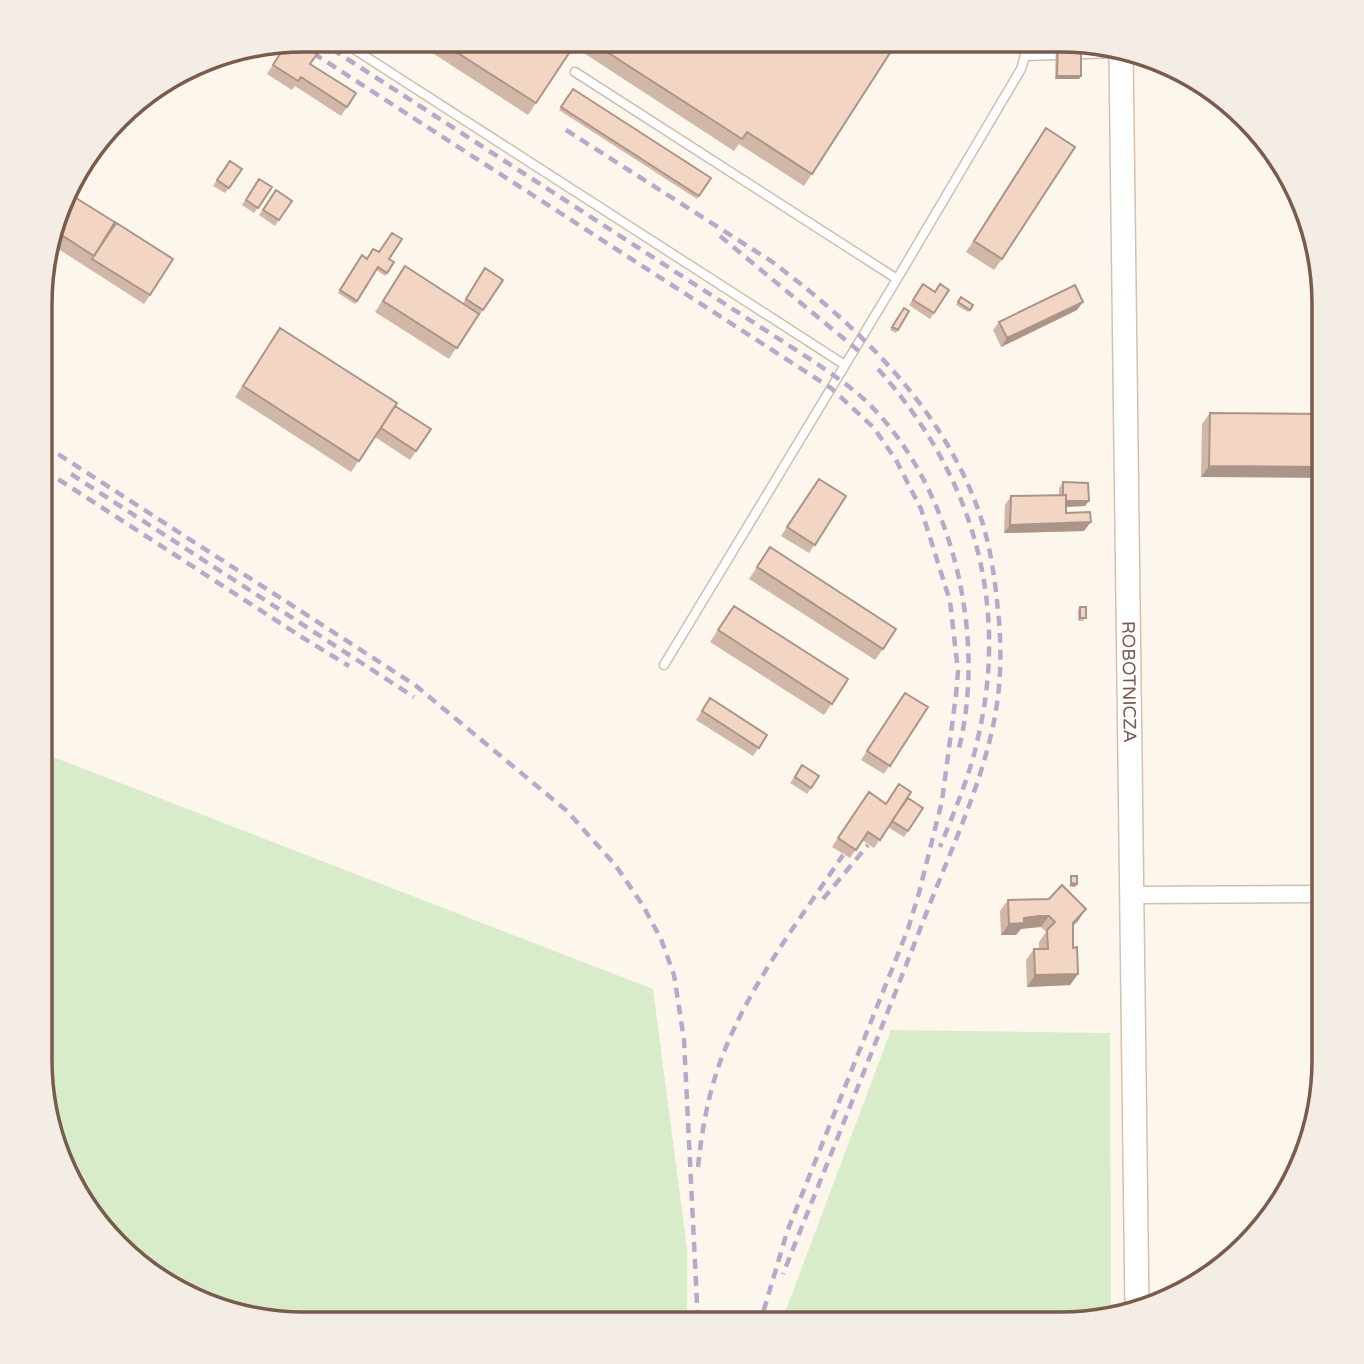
<svg xmlns="http://www.w3.org/2000/svg" width="1364" height="1364" font-family="'Varela Round',sans-serif">
<style>
.green{fill:#d8ecc9}
.lines{fill:none;stroke-linecap:round;stroke-linejoin:round}
.lane-casing{stroke:#d1beb0;stroke-width:11}
.street-casing{stroke:#d1beb0;stroke-width:19}
.secondary-casing{stroke:#d6c0b0;stroke-width:26}
.lane{stroke:#fff;stroke-width:8}
.street{stroke:#fff;stroke-width:16}
.secondary{stroke:#fff;stroke-width:23}
.rail{stroke:#b9a8c9;stroke-width:4.5;stroke-dasharray:10 7;stroke-linecap:butt}
.wall{fill:#d1b7a8}
.shaded-wall{fill:#aa9588}
.building{fill:#f3d5c3;stroke:#aa9588;stroke-width:2}
.labels{text-anchor:middle;stroke-width:5;stroke-linejoin:round;paint-order:stroke}
.street-label{font-size:18px;fill:#7a5c4d;stroke:#fffaf3}
.rim{fill:none;stroke:#7a5c4d;stroke-width:3.5}
</style>
<rect width="100%" height="100%" fill="#fdf6ec"/>
<path class="green" d="M43 753 653 989 687 1249V1323H287L187 1296 95 1220 54 1145 41 1077Z
M891 1030 1110 1033 1111 1316 1077 1323H781Z"/>
<g class="lines">
<defs>
<path id="lane" d="M340 40 845 365
M1025 56 1118 53
M575 72 897 279
M664 665 897 279 1021 69 1025 56 1022 42"/>
<path id="street" d="M1133 895 1323 894"/>
<g id="secondary">
<path id="s1" d="M1121 52 1137 1311"/>
</g>
</defs>
<use href="#lane" class="lane-casing"/>
<use href="#street" class="street-casing"/>
<use href="#secondary" class="secondary-casing"/>
<use href="#lane" class="lane"/>
<use href="#street" class="street"/>
<use href="#secondary" class="secondary"/>
<path class="rail" d="M318 40 816 363C833 375 851 387 866 401 953 485 988 638 958 752
M299 44 831 388 874 428 896 460 921 509 950 601 958 671 956 695 942 801 919 893 908 929 787 1232 760 1323
M566 130 771 261C858 326 942 407 979 512 989 541 994 571 997 601 1002 642 1002 685 993 726 979 792 948 856 924 919 878 1038 830 1156 783 1274
M720 236 860 352
M878 369C972 474 1011 603 977 742 969 778 954 812 940 847
M44 445 415 685 567 811 616 866 642 904 661 939 674 975 684 1040 698 1323
M44 470 300 636 349 666
M71 474 414 697
M823 899 868 845
M698 1167C702 1128 709 1089 724 1052 752 981 801 918 843 855"/>
</g>
<path class="wall" d="M414 41 897 42 804 186 739 144 734 151 573 46 528 115Z
M1056 42H1081V76L1079 79H1055Z
M287 43 310 64 356 93 341 116 295 86 292 90 267 74Z
M573 89 711 178 697 199 559 110Z
M1038 140 1002 259 994 270 966 252Z
M230 161 242 169 225 193 213 186Z
M259 179 272 187 254 213 242 205Z
M276 190 292 201 275 226 259 215Z
M68 193 150 295 144 304 49 243Z
M379 252 394 262 385 276 377 270 355 304 338 293 362 255 367 259Z
M485 268 483 310 479 316 478 315 449 359 375 312 397 278 463 303Z
M923 284 935 292 949 290 930 319 909 305Z
M961 297 973 305 968 312 956 305Z
M904 308 909 311 896 333 890 330Z
M1077 310 1001 347 993 330 999 322Z
M280 328 393 409 431 429 410 460 375 437 351 472 235 397Z
M1210 413 1323 414 1201 477 1202 424Z
M1063 482 1085 506 1066 507V513L1084 531 1004 533 1005 505 1011 496 1059 495V488Z
M813 487 846 496 809 553 781 536Z
M770 547 883 649 875 660 749 579Z
M734 606 848 679 824 715 710 642Z
M1080 607 1084 621H1078V610Z
M905 693 928 707 884 774 861 760Z
M710 698 767 735 753 756 696 720Z
M802 765 811 788 807 794 790 783Z
M869 792 886 804 908 798 923 808 904 837 888 827 874 848 862 840 850 858 832 847Z
M1008 900 1086 909 1073 926V948L1078 974 1070 985 1027 987 1026 960 1034 949H1039V942L1046 932 1041 927H1032L1021 929 1016 935H1001L1000 911Z"/>
<path class="shaded-wall" d="M1057 76H1081L1079 79H1055Z
M1083 302 1077 310 1001 347 1007 338Z
M1209 466 1323 467V478L1201 477Z
M1064 501H1089L1085 506 1060 507Z
M1091 522 1084 531 1004 533 1010 525Z
M1071 883 1077 884 1075 887 1069 886Z
M1086 909 1078 921 1065 934 1073 923Z
M1040 916H1049L1041 927 1021 929 1016 935H1001L1009 924 1024 918Z
M1078 974 1070 985 1027 987 1035 975Z"/>
<path class="building" d="M298 41 317 54 310 64 356 93 347 107 301 77 298 81 273 65 287 43Z
M439 41H577L536 103Z
M590 41 897 42 812 174 747 132 742 139Z
M1058 42H1081V76H1057Z
M573 89 711 178 699 196 561 107Z
M1046 128 1075 147 1002 259 974 241Z
M230 161 242 169 229 188 217 180Z
M259 179 272 187 258 208 246 200Z
M276 190 292 201 279 220 263 210Z
M68 193 116 223 94 256 54 230Z
M115 222 173 259 150 295 92 259Z
M392 233 402 239 389 259 394 262 387 273 378 267 357 301 340 290 362 255 367 259 373 249 379 252Z
M405 266 479 314 457 348 383 301Z
M485 268 503 280 483 310 466 299Z
M923 284 935 292 940 284 949 290 934 313 913 300Z
M1075 285 1083 302 1007 338 999 322Z
M961 297 973 305 970 310 958 302Z
M904 308 909 311 898 330 892 327Z
M280 328 397 403 359 461 243 386Z
M395 406 431 429 416 451 381 428Z
M1210 413 1323 414V467L1209 466Z
M819 479 846 496 815 545 787 527Z
M1063 482 1088 483 1089 501H1066V495H1063Z
M1066 495V513L1090 512 1091 522 1010 525 1011 496Z
M770 547 896 629 883 649 757 567Z
M734 606 848 679 832 704 718 630Z
M1080 607H1086V618H1080Z
M905 693 928 707 890 766 867 751Z
M710 698 767 735 759 748 702 711Z
M802 765 819 776 811 788 795 777Z
M899 784 911 792 880 840 868 832 856 850 838 838 869 792 886 804Z
M908 798 923 808 908 831 892 821Z
M1071 876H1077V884L1071 883Z
M1062 885 1086 909 1073 923V948L1077 947 1078 974 1035 975 1034 949H1048L1047 930 1055 922 1049 916H1040L1024 918V923L1009 924 1008 900 1049 899Z"/>
<g class="labels">
<g class="street-label">
<text dy="6" stroke="none"><textPath href="#s1" startOffset="630">ROBOTNICZA</textPath></text>
</g>
</g>
<path d="M0 0H1364V1364H0ZM304 52H1060A252 252 0 0 1 1312 304V1060A252 252 0 0 1 1060 1312H304A252 252 0 0 1 52 1060V304A252 252 0 0 1 304 52Z" fill="#f4ede6" fill-rule="evenodd"/>
<path class="rim" d="M304 52H1060A252 252 0 0 1 1312 304V1060A252 252 0 0 1 1060 1312H304A252 252 0 0 1 52 1060V304A252 252 0 0 1 304 52Z"/>
</svg>
